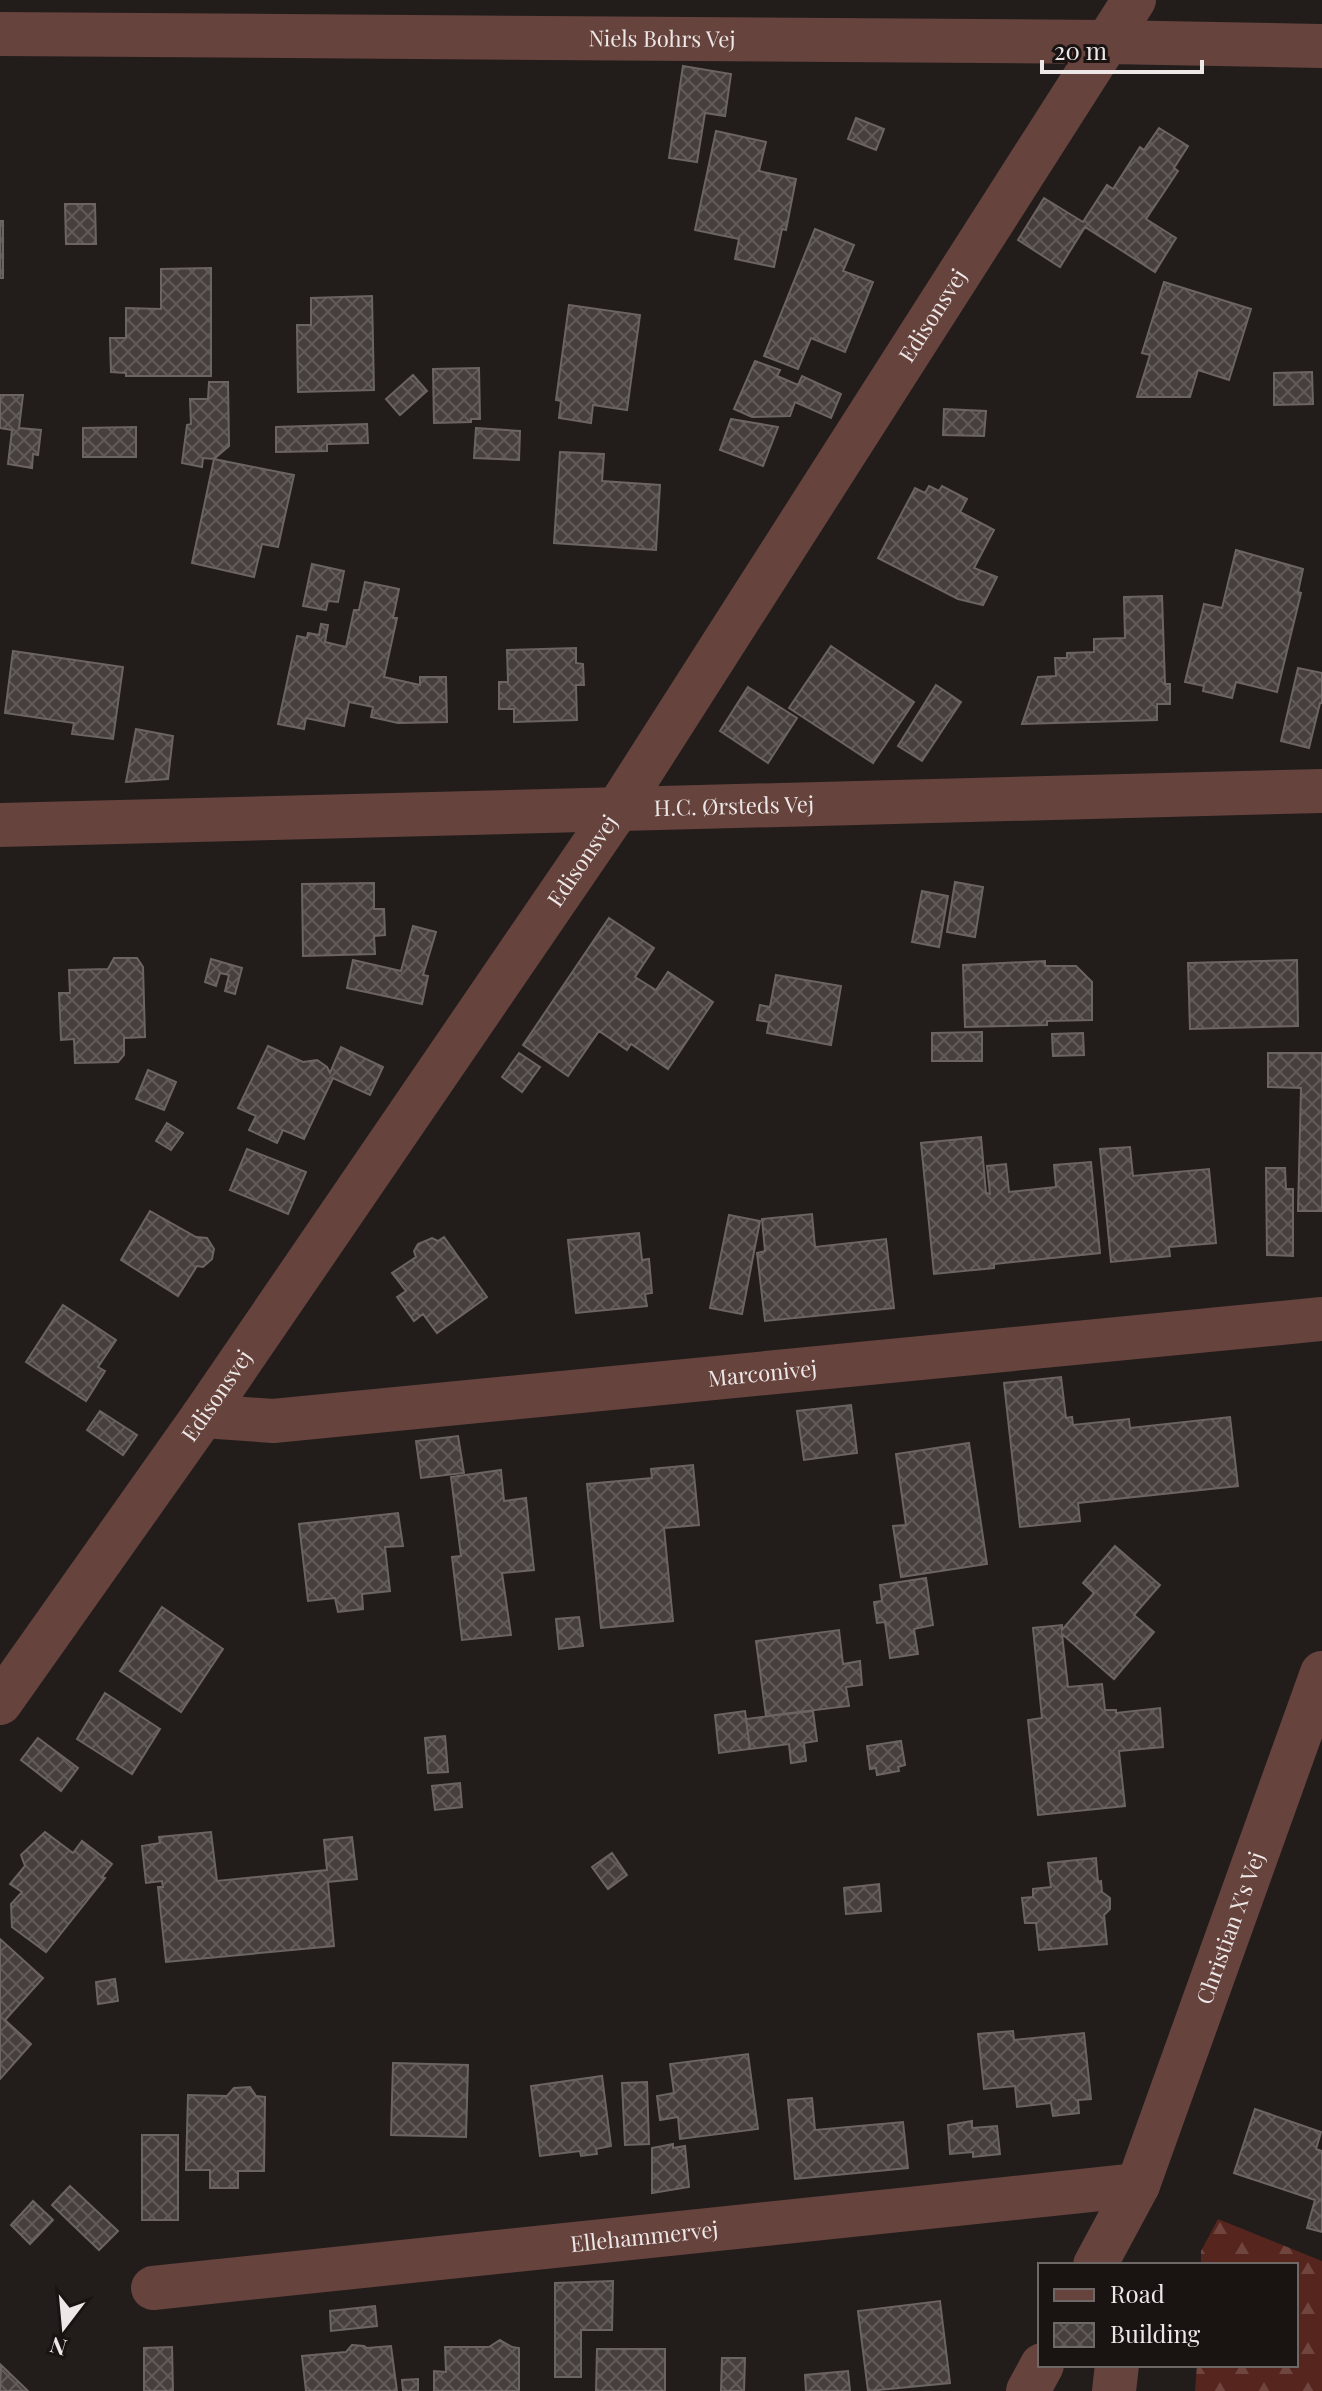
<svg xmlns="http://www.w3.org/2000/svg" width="1322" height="2391" font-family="'Playfair Display',serif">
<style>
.forest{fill:url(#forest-firs)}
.building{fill:url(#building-cross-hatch);stroke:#6c6462;stroke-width:2}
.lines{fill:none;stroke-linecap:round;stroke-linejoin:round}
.minor{stroke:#66433d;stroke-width:44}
.labels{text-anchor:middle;stroke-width:6;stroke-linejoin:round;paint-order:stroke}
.street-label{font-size:22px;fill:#ede8e7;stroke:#191312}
</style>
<defs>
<pattern id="forest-firs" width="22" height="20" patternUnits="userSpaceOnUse" patternTransform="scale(2)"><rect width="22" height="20" fill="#56251d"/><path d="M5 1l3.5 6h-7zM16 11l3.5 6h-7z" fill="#6f453e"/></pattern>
<pattern id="building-cross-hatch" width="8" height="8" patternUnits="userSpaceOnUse" patternTransform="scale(2)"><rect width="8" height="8" fill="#463f3d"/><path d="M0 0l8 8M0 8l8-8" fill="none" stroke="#615b59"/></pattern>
</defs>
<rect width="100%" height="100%" fill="#221c1b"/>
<path class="forest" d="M1218 2219 1322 2261V2391H1195L1197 2365H1296V2265H1201V2251Z"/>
<path class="building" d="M683 66 731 74 725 116 705 113 697 162 669 158Z
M856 118 884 129 876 150 848 139Z
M1159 128 1188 146 1174 168 1178 171 1146 219 1176 238 1155 272 1085 227 1060 267 1018 240 1044 198 1083 222 1107 185 1113 189 1140 147 1144 150Z
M716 131 766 142 759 171 796 179 786 230 782 229 774 267 735 259 739 239 695 230Z
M65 204H95L96 244H66Z
M0 221H3V278H0Z
M815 229 854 245 843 271 873 282 845 352 811 338 798 369 764 356Z
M211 268V376H126V373L111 372 110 338H126V308L161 309V269Z
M1164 282 1251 309 1229 380 1198 370 1190 397H1137L1150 355 1142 353Z
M372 296 374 390 298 392 297 325H311V298Z
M569 305 640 315 627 410 593 405 591 423 559 418 561 401 556 400Z
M755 361 780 370 777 376 798 385 802 376 841 394 831 418 795 402 790 416 752 417 734 409Z
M479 368 480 419H471V422L434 423 433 369Z
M1312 372 1313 404 1274 405V373Z
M413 375 427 391 400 415 386 399Z
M209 382H228L229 446 214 459 203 458 202 467 182 463 187 425 191 424 190 399H208Z
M0 395H23L19 428 41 430 38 455 33 454 32 468 8 464 12 430 0 428Z
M944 409 986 411 984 436 943 435Z
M731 419 778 427 763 466 720 450Z
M367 424 368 443 327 444V451L276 452V427Z
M136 427V457H83V428Z
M476 428 520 431 519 460 474 458Z
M560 452 604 454 602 481 660 485 656 550 554 543Z
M214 459 294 475 278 547 262 544 254 577 192 563Z
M929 486 939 491 942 486 967 499 960 512 994 530 974 568 997 577 983 605 958 599 878 558 915 488 925 493Z
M1236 550 1303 569 1298 592 1301 593 1277 692 1236 682 1232 698 1203 691 1204 686 1185 682 1204 604 1222 608Z
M312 564 344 571 338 602 328 601 326 610 303 606Z
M365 582 399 589 393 618H397L384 677 420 685V677H446L447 722 398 723 371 717 373 707 349 702 344 726 306 718 304 729 278 724 297 636 307 638 308 633 319 635 321 624 328 625 325 642 346 647 354 610H359Z
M1162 596 1165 684H1170V704H1157V720L1022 724 1038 677 1056 676 1055 658H1067V653L1094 652V639L1125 638 1124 597Z
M831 646 914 702 873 763 789 708Z
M576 648V663L583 664 584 685H576L577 720 514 722V709H499V682H508L507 650Z
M13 651 123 667 113 739 72 734 74 723 5 713Z
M1298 668 1322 673V703H1320L1309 748 1281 741Z
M936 685 961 702 922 761 898 746Z
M748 687 797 718 768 763 720 731Z
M136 729 173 736 168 779 126 782Z
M955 882 983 887 975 937 947 932Z
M374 883V909H384L385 935 374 936 375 954 303 956 302 884Z
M922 891 948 896 939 947 912 942Z
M609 918 654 948 635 977 656 990 668 972 713 1002 668 1069 631 1044 627 1050 599 1031 568 1076 523 1045Z
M413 926 436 932 423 975 428 976 422 1004 347 988 353 960 401 971Z
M114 958H137L143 967 145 1037 124 1038V1055L118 1062 75 1063 74 1039 61 1040 59 993H70L69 970 108 969Z
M211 959 242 968 235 994 225 991 229 975 220 973 216 986 205 982Z
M1297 960 1298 1026 1190 1029 1188 963Z
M1045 961V966H1076L1092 982V1020L1047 1021V1025L965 1027 963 965Z
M776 975 841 986 831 1045 767 1033 769 1022 757 1020 760 1005 770 1007Z
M982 1032V1061H932V1033Z
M1083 1033 1084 1055 1053 1056 1052 1034Z
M268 1046 303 1062 317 1060 327 1067 330 1073 341 1047 383 1067 370 1095 333 1078 304 1139 283 1130 277 1143 249 1130 256 1116 238 1108Z
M519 1053 540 1067 522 1092 502 1077Z
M1268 1053H1322V1211H1298L1301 1088 1268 1087Z
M148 1070 176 1082 164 1110 136 1099Z
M167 1123 183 1133 171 1150 156 1141Z
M981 1137 986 1193 990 1194 987 1166 1006 1164 1009 1192 1056 1187 1054 1165 1091 1162 1100 1253 994 1264V1268L934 1274 921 1143Z
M1130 1147 1133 1176 1209 1169 1216 1243 1169 1247 1170 1256 1111 1262 1100 1149Z
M247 1149 306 1172 288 1214 230 1190Z
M1266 1168H1285L1286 1189H1293V1256L1267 1255Z
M150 1211 196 1237 207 1238 214 1249 212 1259 203 1267 197 1266 178 1296 121 1260Z
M812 1214 815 1247 886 1239 894 1308 765 1321 757 1253 765 1251 762 1219Z
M729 1215 760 1221 742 1314 710 1308Z
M639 1233 642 1260 649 1259 652 1293 645 1294 647 1306 576 1313 568 1240Z
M444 1237 487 1297 437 1333 423 1314 414 1321 397 1297 406 1291 392 1273 416 1257 414 1251 418 1244 432 1238 438 1241Z
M63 1305 116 1340 98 1367 105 1371 86 1401 26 1362Z
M1061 1377 1066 1418 1072 1417 1073 1425 1129 1419 1130 1428 1230 1417 1238 1486 1078 1503 1080 1521 1020 1527 1004 1383Z
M851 1405 857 1453 804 1460 797 1411Z
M100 1411 137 1435 123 1455 87 1430Z
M458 1436 464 1473 421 1478 416 1441Z
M969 1443 987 1564 901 1577 893 1526 906 1525 896 1454Z
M693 1465 699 1525 664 1528 673 1621 601 1628 587 1484 652 1478 651 1469Z
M501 1470 504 1501 526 1498 534 1570 502 1573 511 1635 462 1640 452 1557 461 1556 451 1477Z
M398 1513 403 1546 385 1547 390 1591 362 1594 363 1609 338 1612 335 1598 308 1601 299 1524Z
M1115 1546 1160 1585 1134 1615 1154 1632 1114 1679 1062 1634 1068 1687 1102 1684 1105 1710H1116V1713L1160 1708 1163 1747 1119 1751 1125 1806 1038 1815 1028 1720 1042 1718 1033 1628 1062 1625V1630L1094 1593 1083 1583Z
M926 1578 933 1625 914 1629 918 1654 890 1658 885 1622 877 1623 874 1602 882 1601 880 1585Z
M162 1607 223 1649 181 1712 120 1671Z
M579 1617 583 1646 559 1649 556 1619Z
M839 1630 843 1664 860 1661 862 1685 846 1687 849 1706 766 1716 756 1641Z
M105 1693 160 1729 132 1774 77 1739Z
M745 1711 750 1749 719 1753 715 1715Z
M813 1711 817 1741 804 1743 806 1761 791 1763 789 1744 750 1749 746 1719Z
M445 1736 448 1772 428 1773 425 1738Z
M38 1738 78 1768 61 1791 21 1760Z
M901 1741 905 1765 898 1767 899 1771 877 1775 876 1768 870 1769 867 1746Z
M460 1783 462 1807 435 1810 432 1786Z
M45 1832 73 1853 82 1841 112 1864 102 1877 105 1878 46 1952 12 1927 11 1904 22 1892 10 1884 25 1866 21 1855Z
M211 1832 217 1881 327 1870 324 1840 352 1837 357 1879 328 1882 334 1946 166 1962 158 1887H163L162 1881 146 1883 142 1846 160 1843 159 1837Z
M612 1853 627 1875 608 1889 592 1867Z
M1096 1858 1098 1882 1101 1881 1102 1892 1110 1898V1909L1104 1915 1107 1944 1039 1950 1036 1923H1025L1022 1898 1033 1897V1889L1051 1887 1048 1863Z
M879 1884 881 1911 846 1914 844 1888Z
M0 1939 43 1978 5 2020 31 2044 0 2079Z
M115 1979 118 2001 98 2004 96 1982Z
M1013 2031 1014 2040 1084 2033 1091 2099 1078 2100 1079 2113 1053 2116 1051 2103 1017 2107 1015 2086 984 2089 978 2034Z
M748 2054 758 2129 680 2139 678 2117 660 2120 657 2096 674 2093 670 2064Z
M393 2063 468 2065 466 2137 391 2135Z
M602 2076 611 2146 596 2149 597 2154 581 2156 580 2151 540 2156 531 2086Z
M647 2082 649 2144 625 2145 622 2083Z
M250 2087 256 2096 265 2097 264 2171H238V2188H210V2170H186L188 2095 227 2096 234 2088Z
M812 2098 815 2130 903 2122 908 2168 795 2179 788 2100Z
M1255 2109 1321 2132 1316 2149 1322 2151V2232L1307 2228 1315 2200 1234 2173Z
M972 2121V2128L997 2126 1000 2154 973 2157V2152L950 2154 948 2125Z
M142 2135H178V2220H142Z
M673 2144V2148L685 2146 689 2187 652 2193V2148Z
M70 2186 118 2231 99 2250 52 2205Z
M33 2201 53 2220 30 2244 11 2225Z
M613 2281 612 2330H581V2377H555V2283Z
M940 2301 950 2383 868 2391 858 2311Z
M375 2306 377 2326 331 2331 330 2311Z
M500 2340 512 2347 519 2348V2391H434V2371L446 2372 445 2347H489Z
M352 2345 364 2346 367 2348 391 2346 397 2391H306L302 2356 346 2352Z
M172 2347 173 2391H144V2348Z
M597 2349H665V2391H596Z
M722 2358H745L744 2391H721Z
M1 2365 28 2391H0Z
M848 2371 850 2391H806L805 2375Z
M418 2379V2391H403L402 2380Z"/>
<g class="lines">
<g class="minor">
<path id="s1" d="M0 34 1107 42 1322 46"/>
<path id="s2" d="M0 825 1322 791"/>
<path id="s3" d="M203 1416 273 1421 1322 1319"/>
<path id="s4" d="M0 1703 203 1416 617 810 1134 0"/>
<path id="s5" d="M1095 2265 1138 2185 1322 1673"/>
<path id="s6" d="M153 2288 1138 2185"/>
<path d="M1028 2391 1042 2365"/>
<path d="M1114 2391 1117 2365"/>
</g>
</g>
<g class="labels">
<g class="street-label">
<text dy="8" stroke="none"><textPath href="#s1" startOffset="662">Niels Bohrs Vej</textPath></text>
<text dy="8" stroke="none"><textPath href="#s4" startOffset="1672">Edisonsvej</textPath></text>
<text dy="8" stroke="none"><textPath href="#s2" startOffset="734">H.C. Ørsteds Vej</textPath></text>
<text dy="8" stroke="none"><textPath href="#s4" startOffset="1024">Edisonsvej</textPath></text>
<text dy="8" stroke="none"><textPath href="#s3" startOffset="562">Marconivej</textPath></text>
<text dy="8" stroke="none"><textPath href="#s4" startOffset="376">Edisonsvej</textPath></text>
<text dy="8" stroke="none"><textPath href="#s5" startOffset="364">Christian X's Vej</textPath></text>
<text dy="8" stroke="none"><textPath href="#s6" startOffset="494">Ellehammervej</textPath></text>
</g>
</g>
<rect x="1038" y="2263" width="260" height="104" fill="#191312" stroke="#6e6867" stroke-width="2"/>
<rect x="1054" y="2289" width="40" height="12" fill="#66433d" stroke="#6e6867" stroke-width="2"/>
<text x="1110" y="2303" font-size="24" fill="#ede8e7">Road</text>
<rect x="1054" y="2323" width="40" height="24" fill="url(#building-cross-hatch)" stroke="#6e6867" stroke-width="2"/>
<text x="1110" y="2343" font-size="24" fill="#ede8e7">Building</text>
<g transform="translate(64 2327) rotate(196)" stroke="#191312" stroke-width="6" paint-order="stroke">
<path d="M0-6L14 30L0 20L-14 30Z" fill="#ede8e7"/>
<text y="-12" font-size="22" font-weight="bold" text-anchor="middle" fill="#ede8e7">N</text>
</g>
<path d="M1042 60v12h160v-12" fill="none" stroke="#ede8e7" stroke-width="4"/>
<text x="1054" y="60" font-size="24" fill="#ede8e7" stroke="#191312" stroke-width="6" paint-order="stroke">20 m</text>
</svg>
